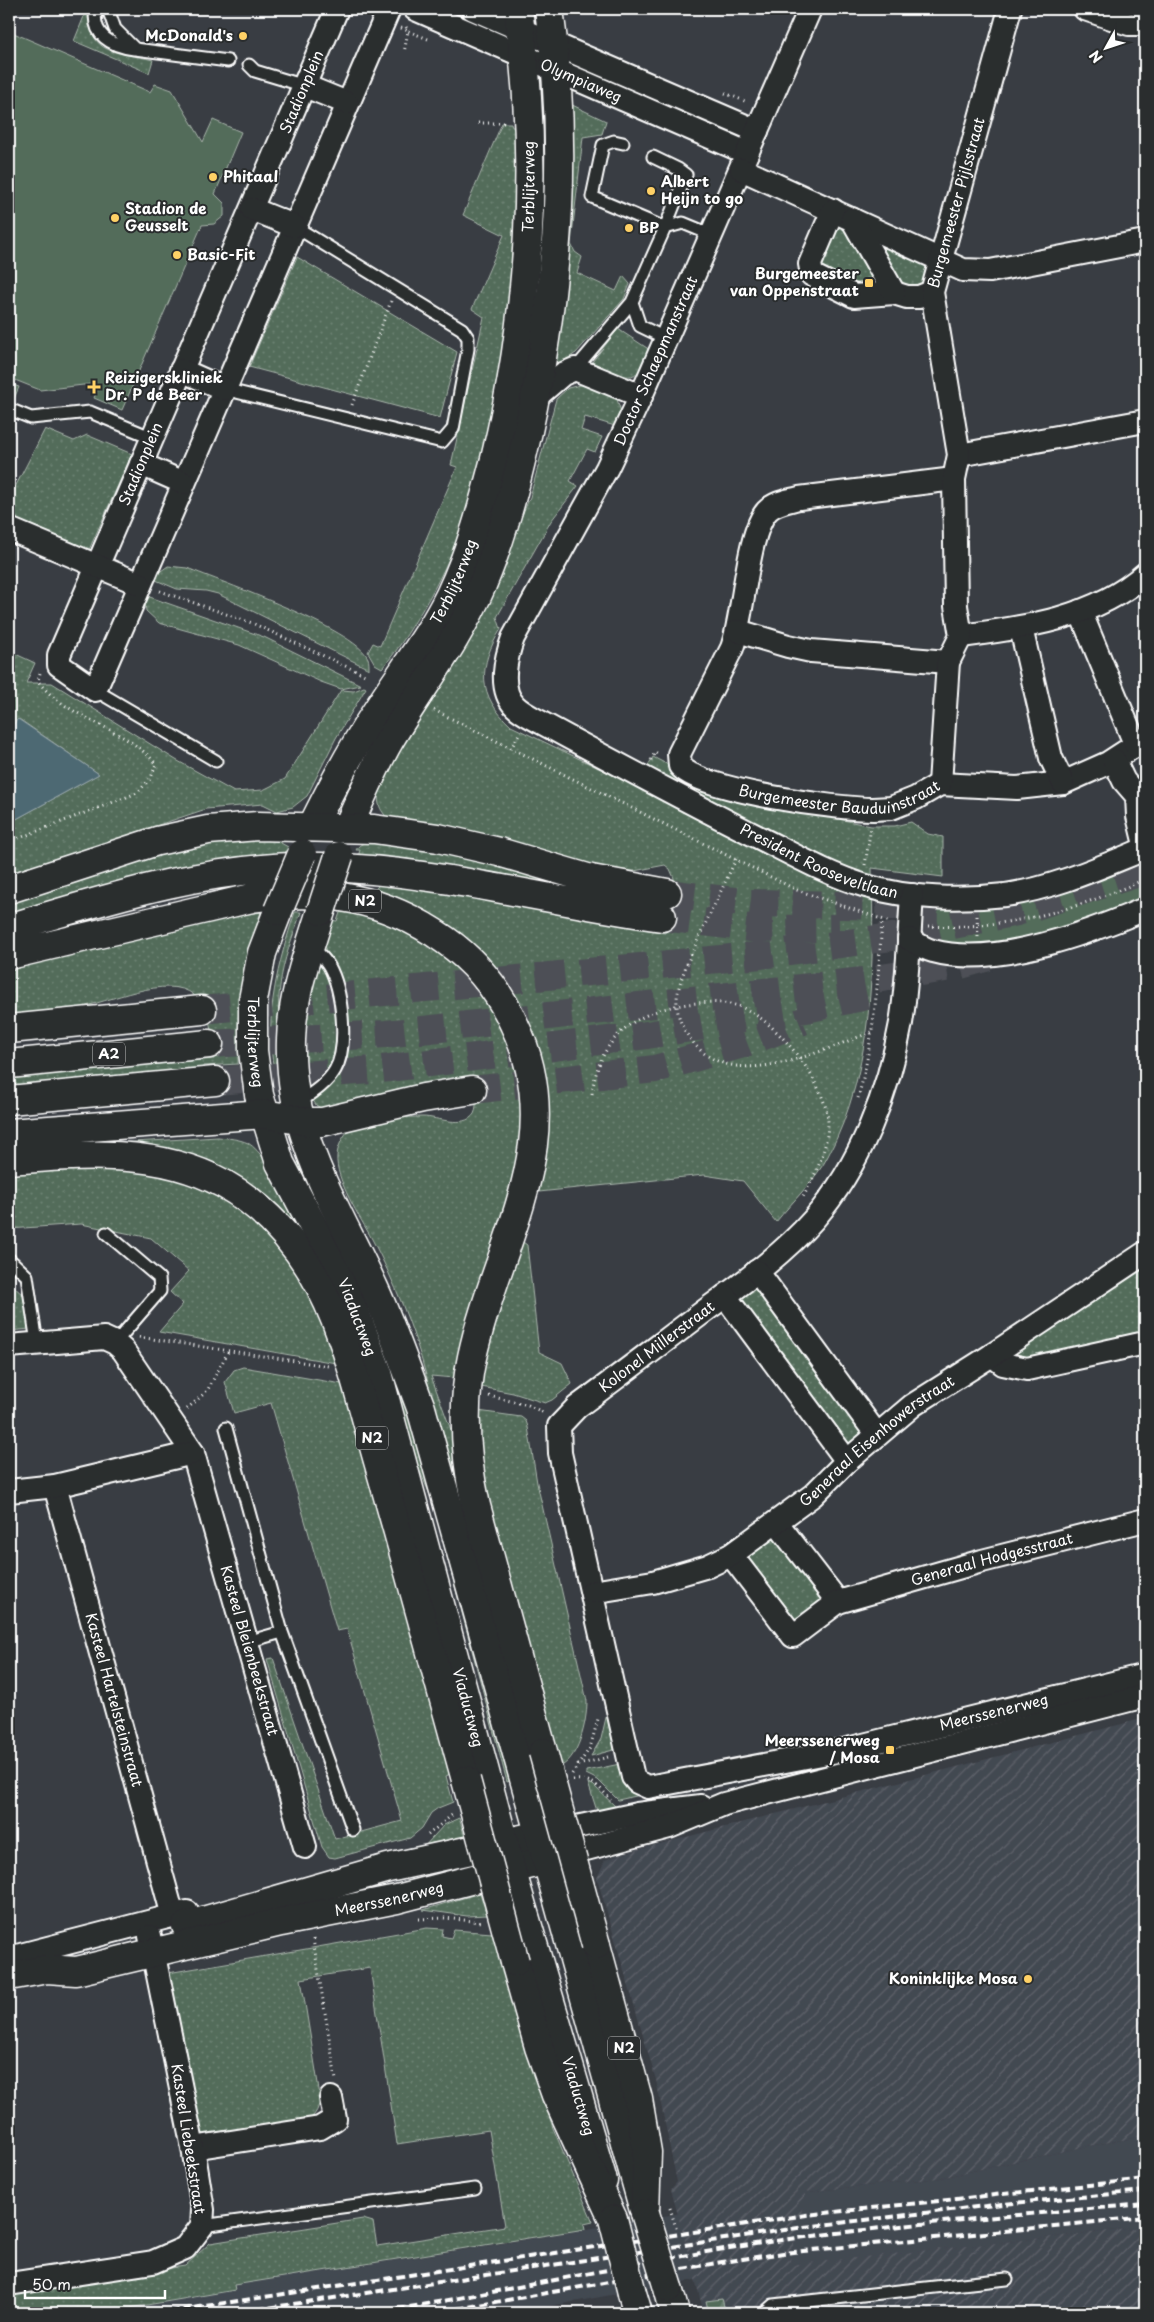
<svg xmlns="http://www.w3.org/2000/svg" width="1154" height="2322" font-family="'Playpen Sans',sans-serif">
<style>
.built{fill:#434851}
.industrial{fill:url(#industrial-furrows)}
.grass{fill:url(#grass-dots);stroke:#a9b6ac}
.forest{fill:url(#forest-firs);stroke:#a9b6ac}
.green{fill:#536c5a;stroke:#a9b6ac}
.water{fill:#4e6973;stroke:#95a5ab}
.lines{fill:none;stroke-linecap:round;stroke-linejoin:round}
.highway-tunnel{stroke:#4d5056;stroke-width:28;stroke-dasharray:28 14;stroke-linecap:butt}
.lane-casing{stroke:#fff;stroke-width:15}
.street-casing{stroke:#fff;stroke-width:26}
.secondary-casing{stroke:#fff;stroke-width:31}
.primary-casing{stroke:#fff;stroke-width:31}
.highway-casing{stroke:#fff;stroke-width:31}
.path{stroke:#fff;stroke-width:3;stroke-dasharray:1 4;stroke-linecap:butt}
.lane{stroke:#2a2d2e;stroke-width:11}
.street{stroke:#2a2d2e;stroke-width:22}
.secondary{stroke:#2a2d2e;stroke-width:28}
.primary{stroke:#2a2d2e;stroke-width:28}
.highway{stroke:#2a2d2e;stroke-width:28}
.rail{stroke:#fff;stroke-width:4;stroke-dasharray:8 4;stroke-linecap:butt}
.primary-bridge-casing{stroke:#fff;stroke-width:31;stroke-linecap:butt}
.highway-bridge-casing{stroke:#fff;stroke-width:31;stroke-linecap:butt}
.path-bridge{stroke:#fff;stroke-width:3;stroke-dasharray:1 4;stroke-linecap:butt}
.primary-bridge{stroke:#2a2d2e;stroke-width:28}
.highway-bridge{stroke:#2a2d2e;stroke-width:28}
.poi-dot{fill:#ffd166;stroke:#2a2d2e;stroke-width:2}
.labels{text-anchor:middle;stroke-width:4;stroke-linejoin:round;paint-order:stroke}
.shield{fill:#2a2d2e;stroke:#bfc0c0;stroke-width:1}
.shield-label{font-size:14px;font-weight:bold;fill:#fff}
.poi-label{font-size:15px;font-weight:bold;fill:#fff;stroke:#2a2d2e;text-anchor:start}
.street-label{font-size:15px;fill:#fff;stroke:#2a2d2e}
</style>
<defs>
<pattern id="industrial-furrows" width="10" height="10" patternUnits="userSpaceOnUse" patternTransform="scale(1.25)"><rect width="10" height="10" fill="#434851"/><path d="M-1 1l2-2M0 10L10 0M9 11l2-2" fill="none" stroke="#5f636b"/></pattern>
<pattern id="grass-dots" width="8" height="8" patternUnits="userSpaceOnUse" patternTransform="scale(1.25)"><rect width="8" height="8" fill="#536c5a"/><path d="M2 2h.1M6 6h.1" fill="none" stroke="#6d8273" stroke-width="1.8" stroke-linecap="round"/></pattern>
<pattern id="forest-firs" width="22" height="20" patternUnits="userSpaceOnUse" patternTransform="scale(1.25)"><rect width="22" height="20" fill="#536c5a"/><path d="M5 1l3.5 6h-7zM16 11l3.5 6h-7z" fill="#6d8273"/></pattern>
</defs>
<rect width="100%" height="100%" fill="#393d43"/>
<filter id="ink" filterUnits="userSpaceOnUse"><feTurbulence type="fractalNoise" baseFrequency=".02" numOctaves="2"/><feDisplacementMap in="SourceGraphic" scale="10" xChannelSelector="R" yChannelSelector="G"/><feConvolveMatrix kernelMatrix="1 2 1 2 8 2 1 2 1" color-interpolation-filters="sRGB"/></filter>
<g filter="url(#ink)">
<path class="built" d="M1145 2136V2227L789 2266 700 2279 512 2313H100L235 2290 234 2285 499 2244 693 2211 806 2192 940 2178 1088 2146Z"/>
<path class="industrial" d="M1145 1718V2136L1088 2146 940 2178 806 2192 789 2265 1145 2227V2313H704L671 2189 677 2182 656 2080 597 1878 605 1860 617 1855Z"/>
<path class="grass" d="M87 9H90C87 57 118 51 153 60L149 73 74 41Z
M568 103 606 121 602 134 583 137 571 244 575 252 582 257 577 273 616 291 623 276 630 284 624 299 576 353 550 370Z
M502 123H511L512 127 518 128C514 290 507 470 421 612 409 631 397 652 382 668L375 664 368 652 373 643 380 646 457 467 451 465 484 317 472 309 504 235 463 215Z
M835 216 936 260 928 287 854 291 816 272Z
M297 257 457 352 440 418 249 367Z
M618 329 650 350C647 356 644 366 639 371 628 385 604 367 592 362Z
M588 383 616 396 621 412 615 426 585 417 581 430 602 437 595 452 587 449 570 481 578 486 551 521 497 617 501 629C478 666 477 695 511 726L636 786 653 757 727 795 871 826H895L911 822 928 834 943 837V877L872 868C874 963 874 1070 828 1156 818 1177 791 1203 776 1222L743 1181 704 1175 529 1193 523 1023 375 889 381 883 458 893 665 933 674 878 670 869 665 865 634 871 592 867 388 818C377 808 377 799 380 785L509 545 530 497 556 399 568 388Z
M45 429 74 441 87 435 132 454 88 552 9 516V499Z
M168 566 187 568C222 582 353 628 368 658 369 661 369 665 369 669L218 594 206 591 177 589 151 578Z
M144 595 264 637 361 685 341 689 321 682 239 645 159 623 146 611Z
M9 651 35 663 26 683H52L176 760 234 792 263 790 285 779 341 690 354 691 364 687 366 688 336 738 307 796 293 807 277 811 263 804 206 809 9 875V823L99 774 19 719 9 729Z
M272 838 288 847 282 857 9 916V897L180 845Z
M371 843 440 852 510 869 582 890 358 857 360 850H356C360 843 364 843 371 843Z
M341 910C355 913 371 915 385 919 393 922 401 928 409 932 488 974 536 1068 519 1157 508 1214 481 1267 466 1323 461 1341 458 1360 454 1378L431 1376 454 1438 476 1554C462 1506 446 1458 433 1409 431 1398 429 1386 426 1375 414 1329 394 1281 372 1239 360 1217 335 1180 337 1156 337 1146 346 1129 356 1125 374 1118 404 1117 423 1117 437 1117 464 1129 474 1114 479 1105 473 1087 472 1077L322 1109 316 1105 303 1085 304 1015 329 920 337 921Z
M261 912C244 962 239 1011 238 1064L203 1066V1071L9 1091V1077L214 1059C211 1037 213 1011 194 995 168 973 107 1003 77 1008 54 1012 31 1014 9 1016V969L200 922Z
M295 912H301C293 936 283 960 280 986 276 1013 282 1043 274 1070 264 1015 278 964 295 912Z
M218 1137C228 1138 239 1139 248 1143 271 1156 303 1230 316 1256L276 1213 100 1144Z
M302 1161 399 1371 515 1779 507 1782 432 1500 293 1165Z
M131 1168C162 1174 195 1181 222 1197 255 1217 283 1248 304 1281 320 1305 328 1336 336 1363L159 1332 183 1304 170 1292 189 1271 151 1238 81 1224 9 1229V1171Z
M519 1239 527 1245 539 1352 562 1363 572 1384 552 1400 545 1403 513 1393 476 1386Z
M1145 1266V1331L1032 1360 1007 1354Z
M9 1282 26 1298 30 1329 9 1331Z
M761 1282 872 1434 846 1453 736 1302Z
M243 1367 342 1384 450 1774 446 1776 453 1802 438 1808 431 1813 422 1828 410 1838 335 1858 329 1857 322 1847 267 1659 273 1658 335 1839 402 1821 347 1629 337 1631 271 1403 234 1413 225 1382 234 1370Z
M478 1411 521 1417 526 1421 528 1427 537 1483 587 1701C587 1721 579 1761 557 1768L480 1485Z
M774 1538 823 1602 793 1624 744 1561Z
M608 1709 617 1749 591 1756 601 1739Z
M620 1764 645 1794 618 1800 598 1780 586 1774V1771Z
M588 1783 593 1785 616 1807 597 1811Z
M459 1818 465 1837 443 1845 422 1849 444 1825Z
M480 1893 487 1915 467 1916 423 1910Z
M427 1928 443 1929 442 1936 451 1938 454 1930 492 1933 553 2128 593 2222 584 2224 585 2229 234 2285 235 2290 100 2313H9V2292L185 2266 210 2243 363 2219 373 2222 377 2246 505 2226 489 2130 397 2144 370 1968 301 1979 320 2096C319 2108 317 2114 307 2121L217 2136 205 2135 200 2131 168 1973Z"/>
<path class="forest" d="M722 2299 726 2313H709L706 2301Z"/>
<path class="green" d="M9 31 150 92 155 84 172 90 203 142 213 120 241 132 215 194 224 203V216L214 224 202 225 122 410 94 398 99 386 92 384 40 390 15 380 13 385 19 387 12 403 9 401Z
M1145 856V904L1028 944H939L929 934 931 915 941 906Z"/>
<path class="water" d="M18 719 99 774 9 823V729Z"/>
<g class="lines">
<path class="highway-tunnel" d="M667 893 751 903 938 907
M662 917 758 929 839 928
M202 1010 761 955 899 936 1017 912 1145 871
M209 1044 386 1034 863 981 957 966 992 956
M215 1081 374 1070 647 1035 806 1009 872 995
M472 1090 655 1069 743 1044 803 1021"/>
<defs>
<path id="lane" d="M96 9C91 35 111 46 134 49
M108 9 115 29 135 49 228 61
M249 65 255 71 305 86
M623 143 614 141 603 145 592 197 665 228 686 175 678 169 653 157
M632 302 640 326 667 339
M575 369 632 302 665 228 683 223 712 235
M224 389 442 442 453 429 468 349V338L462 329 294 226
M9 409 31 418 90 412 153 438
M95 690 216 761
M298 1103C311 1094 327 1084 335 1070 349 1046 342 989 329 966 324 958 317 952 311 945
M106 1233 159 1278 160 1291 115 1343
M9 1259 27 1276 37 1343
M226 1428 282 1632 353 1830
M247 1642 282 1632
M202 2226 475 2189
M764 2313 773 2305 1007 2279"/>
<g id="street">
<path d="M337 9 59 655V665L95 690 389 9"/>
<path id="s1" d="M415 9 747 153"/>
<path d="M473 9 757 131"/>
<path id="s2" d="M810 9 641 396 607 468 513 638C506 657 498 689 515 706 522 713 533 718 542 723 614 762 686 801 760 838 794 855 829 875 866 886 909 899 961 900 1005 895 1055 888 1100 867 1145 849"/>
<path d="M1085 9 1129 24H1145"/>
<path d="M305 86 347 103"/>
<path d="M741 169 963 270 990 271 1145 241"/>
<path d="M252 209 294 226"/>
<path d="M833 210 810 264 812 275 854 296 894 293 907 297H919L932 292"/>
<path d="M852 219 894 293"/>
<path d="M181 370 224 389"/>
<path d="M535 398 563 374 575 369 641 396"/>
<path d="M959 455 1145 421"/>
<path d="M141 464 184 483"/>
<path id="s3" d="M954 479 799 498C788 501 775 502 767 511 747 533 744 615 732 648L679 754 680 766C701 791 838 809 873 809L891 808 916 798 940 784 1017 788 1063 783 1108 763 1145 739"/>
<path d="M9 529 140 584"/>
<path d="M1080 611 1136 746"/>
<path d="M1021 628 1051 758 1063 783"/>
<path d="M738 631 788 646 811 651 948 662"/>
<path d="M961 636C1023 628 1096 618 1145 574"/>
<path d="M1114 760 1124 781 1137 796 1138 816 1145 845"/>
<path id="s4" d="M940 784 948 662 961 636 956 606 954 479 959 455 932 292 1010 9"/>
<path id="s5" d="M912 895C909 937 908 981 901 1023 889 1091 860 1166 814 1219 784 1253 747 1280 710 1307 666 1340 622 1374 577 1407L559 1426 560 1453 633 1777 637 1782 648 1787 843 1750 1145 1675"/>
<path d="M909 939C916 943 924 949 933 951 994 968 1088 933 1145 909"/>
<path d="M757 1271 877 1435"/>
<path d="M725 1296 847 1461"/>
<path id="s6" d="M9 1346 104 1338 115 1343 123 1350 193 1453 305 1847"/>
<path d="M992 1355 1003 1364 1027 1369 1145 1343"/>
<path id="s7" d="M55 1486 173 1916"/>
<path d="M9 1491 55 1486 193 1453"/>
<path d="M777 1523 838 1602"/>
<path id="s8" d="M731 1555 793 1636 838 1602 982 1561 1145 1520"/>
<path id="s9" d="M592 1592 653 1582 708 1566 731 1555 813 1495 847 1461 913 1405 992 1355 1145 1253"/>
<path d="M548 1833 637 1814 701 1806"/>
<path d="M556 1857 669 1827 724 1804 1145 1696"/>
<path d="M9 1958 187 1912"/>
<path d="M193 2148 320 2128 335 2119 331 2098"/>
<path d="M9 2284 153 2262 185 2248 202 2226 203 2210 193 2148 150 1936"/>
</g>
<g id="secondary">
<path id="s10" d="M312 827C332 786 353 747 378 709 402 671 430 636 450 595 471 551 483 505 495 459 531 312 539 158 518 9"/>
<path d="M348 827C361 798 373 769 389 741 420 689 458 641 482 585 503 536 516 483 528 431 558 293 569 149 549 9"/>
<path d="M186 1926 388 1868 540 1835"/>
<path id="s11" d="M9 1976 47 1969 76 1971 281 1922 397 1899 547 1860"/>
</g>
<g id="primary">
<path id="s12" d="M278 911 262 953 253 1000V1051L259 1095 280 1163 345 1286 378 1373 511 1869 603 2181"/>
<path d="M321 911C308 953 292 995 291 1040 288 1135 336 1205 374 1288 392 1327 406 1368 421 1408L643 2207"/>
<path d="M668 2288 675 2313"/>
<path d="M632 2293 638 2313"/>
</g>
<path id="highway" d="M9 889 157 841 208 830 258 826 374 829 438 838 499 852 591 879 667 893
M9 928C111 897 215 864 322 867 437 870 548 901 662 917
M9 955 252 898C325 888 384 897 445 940 475 961 499 991 514 1024 571 1141 496 1244 472 1357 461 1407 465 1456 476 1506L543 1752
M9 1029 202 1010
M9 1064 209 1044
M9 1100 215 1081
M9 1133 264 1114 310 1122H322L423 1098 472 1090
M9 1160C81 1154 159 1148 224 1184 260 1204 289 1235 311 1270 345 1326 360 1399 378 1461 408 1567 437 1673 466 1780
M596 1945 638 2099 647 2152 645 2213
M515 1962 539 2047 556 2095 613 2219"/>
</defs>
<use href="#lane" class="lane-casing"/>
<use href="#street" class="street-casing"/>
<use href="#secondary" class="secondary-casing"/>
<use href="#primary" class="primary-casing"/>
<use href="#highway" class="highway-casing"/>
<path class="path" d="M406 27 408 31 428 39
M401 28 408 31 404 53
M725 93 747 102
M478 123H508
M352 405 391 301
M160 591 252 623 367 676
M434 710 797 890 890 922
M511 749 520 732
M651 760 655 752 660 755
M9 842 137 793 151 778 156 764C126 727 66 719 38 681L40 673
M736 859C724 885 712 910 700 935 692 953 682 972 678 992 674 1009 681 1028 692 1041 733 1095 821 1050 872 1032
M865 865 871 827
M977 916 978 937
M928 926C1004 930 1077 910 1145 879
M592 1094C599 1038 634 1011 688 1004 704 1002 722 1001 738 1006 774 1017 827 1083 828 1122 828 1148 816 1174 803 1197L804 1200
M858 1098C874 1040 878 981 882 921
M139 1337 328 1366
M489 1396 528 1405 544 1413
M187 1409 207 1391 228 1352
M578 1765 608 1757
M572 1774 590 1748 598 1719
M573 1780C593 1778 599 1787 611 1800
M428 1835 452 1815
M419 1919 444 1918 482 1922
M313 1939 336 2080"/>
<use href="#lane" class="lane"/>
<use href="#street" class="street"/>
<use href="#secondary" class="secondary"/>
<use href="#primary" class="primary"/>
<use href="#highway" class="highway"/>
<path class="rail" d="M159 2313 806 2215 1145 2179
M234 2313 804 2227 1003 2204 1145 2191
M374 2313C508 2291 640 2261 775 2241 898 2224 1022 2215 1145 2204
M434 2313 722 2262 783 2253 1145 2217"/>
<defs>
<path id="primary-bridge" d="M278 911 302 854
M321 911 339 856
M645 2213 668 2288
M613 2219 632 2293"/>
<path id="highway-bridge" d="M543 1752 596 1945
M466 1780 515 1962"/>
</defs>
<use href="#primary-bridge" class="primary-bridge-casing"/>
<use href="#highway-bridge" class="highway-bridge-casing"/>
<path class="path-bridge" d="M670 2208 677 2231"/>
<use href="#primary-bridge" class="primary-bridge"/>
<use href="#highway-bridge" class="highway-bridge"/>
</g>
</g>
<g class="poi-dot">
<circle cx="243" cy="36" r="5"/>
<circle cx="213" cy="177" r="5"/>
<circle cx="651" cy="191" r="5"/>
<circle cx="115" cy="218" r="5"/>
<circle cx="629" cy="228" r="5"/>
<circle cx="177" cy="255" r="5"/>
<rect x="864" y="278" width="10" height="10" rx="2.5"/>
<path d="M91.5 379.5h5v5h5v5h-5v5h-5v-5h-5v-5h5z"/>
<rect x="885" y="1745" width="10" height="10" rx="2.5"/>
<circle cx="1028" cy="1979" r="5"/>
</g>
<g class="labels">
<g class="shield">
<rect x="349" y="889.5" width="32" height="23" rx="4"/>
<rect x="93" y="1042.5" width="32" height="23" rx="4"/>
<rect x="356" y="1426.5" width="32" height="23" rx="4"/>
<rect x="608" y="2036.5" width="32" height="23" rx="4"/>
</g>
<g class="shield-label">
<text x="365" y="906">N2</text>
<text x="109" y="1059">A2</text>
<text x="372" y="1443">N2</text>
<text x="624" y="2053">N2</text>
</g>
<g class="poi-label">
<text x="233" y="41" text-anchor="end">McDonald's</text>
<text x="223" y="182">Phitaal</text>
<text x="661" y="187">Albert<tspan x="661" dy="17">Heijn to go</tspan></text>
<text x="125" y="214">Stadion de<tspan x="125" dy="17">Geusselt</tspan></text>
<text x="639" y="233">BP</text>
<text x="187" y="260">Basic-Fit</text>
<text x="859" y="279" text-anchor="end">Burgemeester<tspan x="859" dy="17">van Oppenstraat</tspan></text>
<text x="105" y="383">Reizigerskliniek<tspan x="105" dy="17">Dr. P de Beer</tspan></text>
<text x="880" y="1746" text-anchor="end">Meerssenerweg<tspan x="880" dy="17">/ Mosa</tspan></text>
<text x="1018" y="1984" text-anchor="end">Koninklijke Mosa</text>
</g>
<g class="street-label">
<text dy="5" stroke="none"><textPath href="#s1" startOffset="181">Olympiaweg</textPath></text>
<text transform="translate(302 92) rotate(-67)" y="5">Stadionplein</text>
<text dy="5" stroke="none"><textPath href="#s10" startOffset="689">Terblijterweg</textPath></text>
<text dy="5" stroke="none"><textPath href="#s4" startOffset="591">Burgemeester Pijlsstraat</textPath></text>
<text transform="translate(656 361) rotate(-66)" y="5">Doctor Schaepmanstraat</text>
<text transform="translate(141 464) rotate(-67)" y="5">Stadionplein</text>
<text dy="5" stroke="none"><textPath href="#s10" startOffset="284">Terblijterweg</textPath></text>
<text dy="5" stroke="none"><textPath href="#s3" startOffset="632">Burgemeester Bauduinstraat</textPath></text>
<text dy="5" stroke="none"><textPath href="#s2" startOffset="1110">President Rooseveltlaan</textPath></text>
<text dy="5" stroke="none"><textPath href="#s12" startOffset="135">Terblijterweg</textPath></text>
<text dy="5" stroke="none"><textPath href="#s12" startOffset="432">Viaductweg</textPath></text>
<text transform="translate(657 1347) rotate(-37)" y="5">Kolonel Millerstraat</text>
<text dy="5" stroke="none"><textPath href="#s9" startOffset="330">Generaal Eisenhowerstraat</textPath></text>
<text dy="5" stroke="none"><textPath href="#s8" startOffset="318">Generaal Hodgesstraat</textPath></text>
<text dy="5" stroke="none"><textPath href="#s6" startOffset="448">Kasteel Bleienbeekstraat</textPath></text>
<text dy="5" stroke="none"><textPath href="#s7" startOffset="222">Kasteel Hartelsteinstraat</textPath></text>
<text dy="5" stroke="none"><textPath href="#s12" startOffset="838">Viaductweg</textPath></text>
<text dy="5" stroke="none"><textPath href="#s5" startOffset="1406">Meerssenerweg</textPath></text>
<text dy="5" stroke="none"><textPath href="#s11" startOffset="389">Meerssenerweg</textPath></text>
<text dy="5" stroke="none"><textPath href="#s12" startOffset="1242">Viaductweg</textPath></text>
<text transform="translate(188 2139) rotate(81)" y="5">Kasteel Liebeekstraat</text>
</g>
</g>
<rect width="1154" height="2322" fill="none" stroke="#2a2d2e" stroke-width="30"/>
<rect x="15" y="15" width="1124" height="2292" fill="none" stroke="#fff" stroke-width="2" filter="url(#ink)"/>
<g transform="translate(1106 48) rotate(230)" stroke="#2a2d2e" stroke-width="4" paint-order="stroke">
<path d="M0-4L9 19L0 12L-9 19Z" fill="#ffffff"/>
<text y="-8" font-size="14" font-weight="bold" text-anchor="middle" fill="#ffffff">N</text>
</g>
<path d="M25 2290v8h140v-8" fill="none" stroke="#ffffff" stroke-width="2.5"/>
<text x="32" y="2290" font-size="15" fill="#ffffff" stroke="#2a2d2e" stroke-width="4" paint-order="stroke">50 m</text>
</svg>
